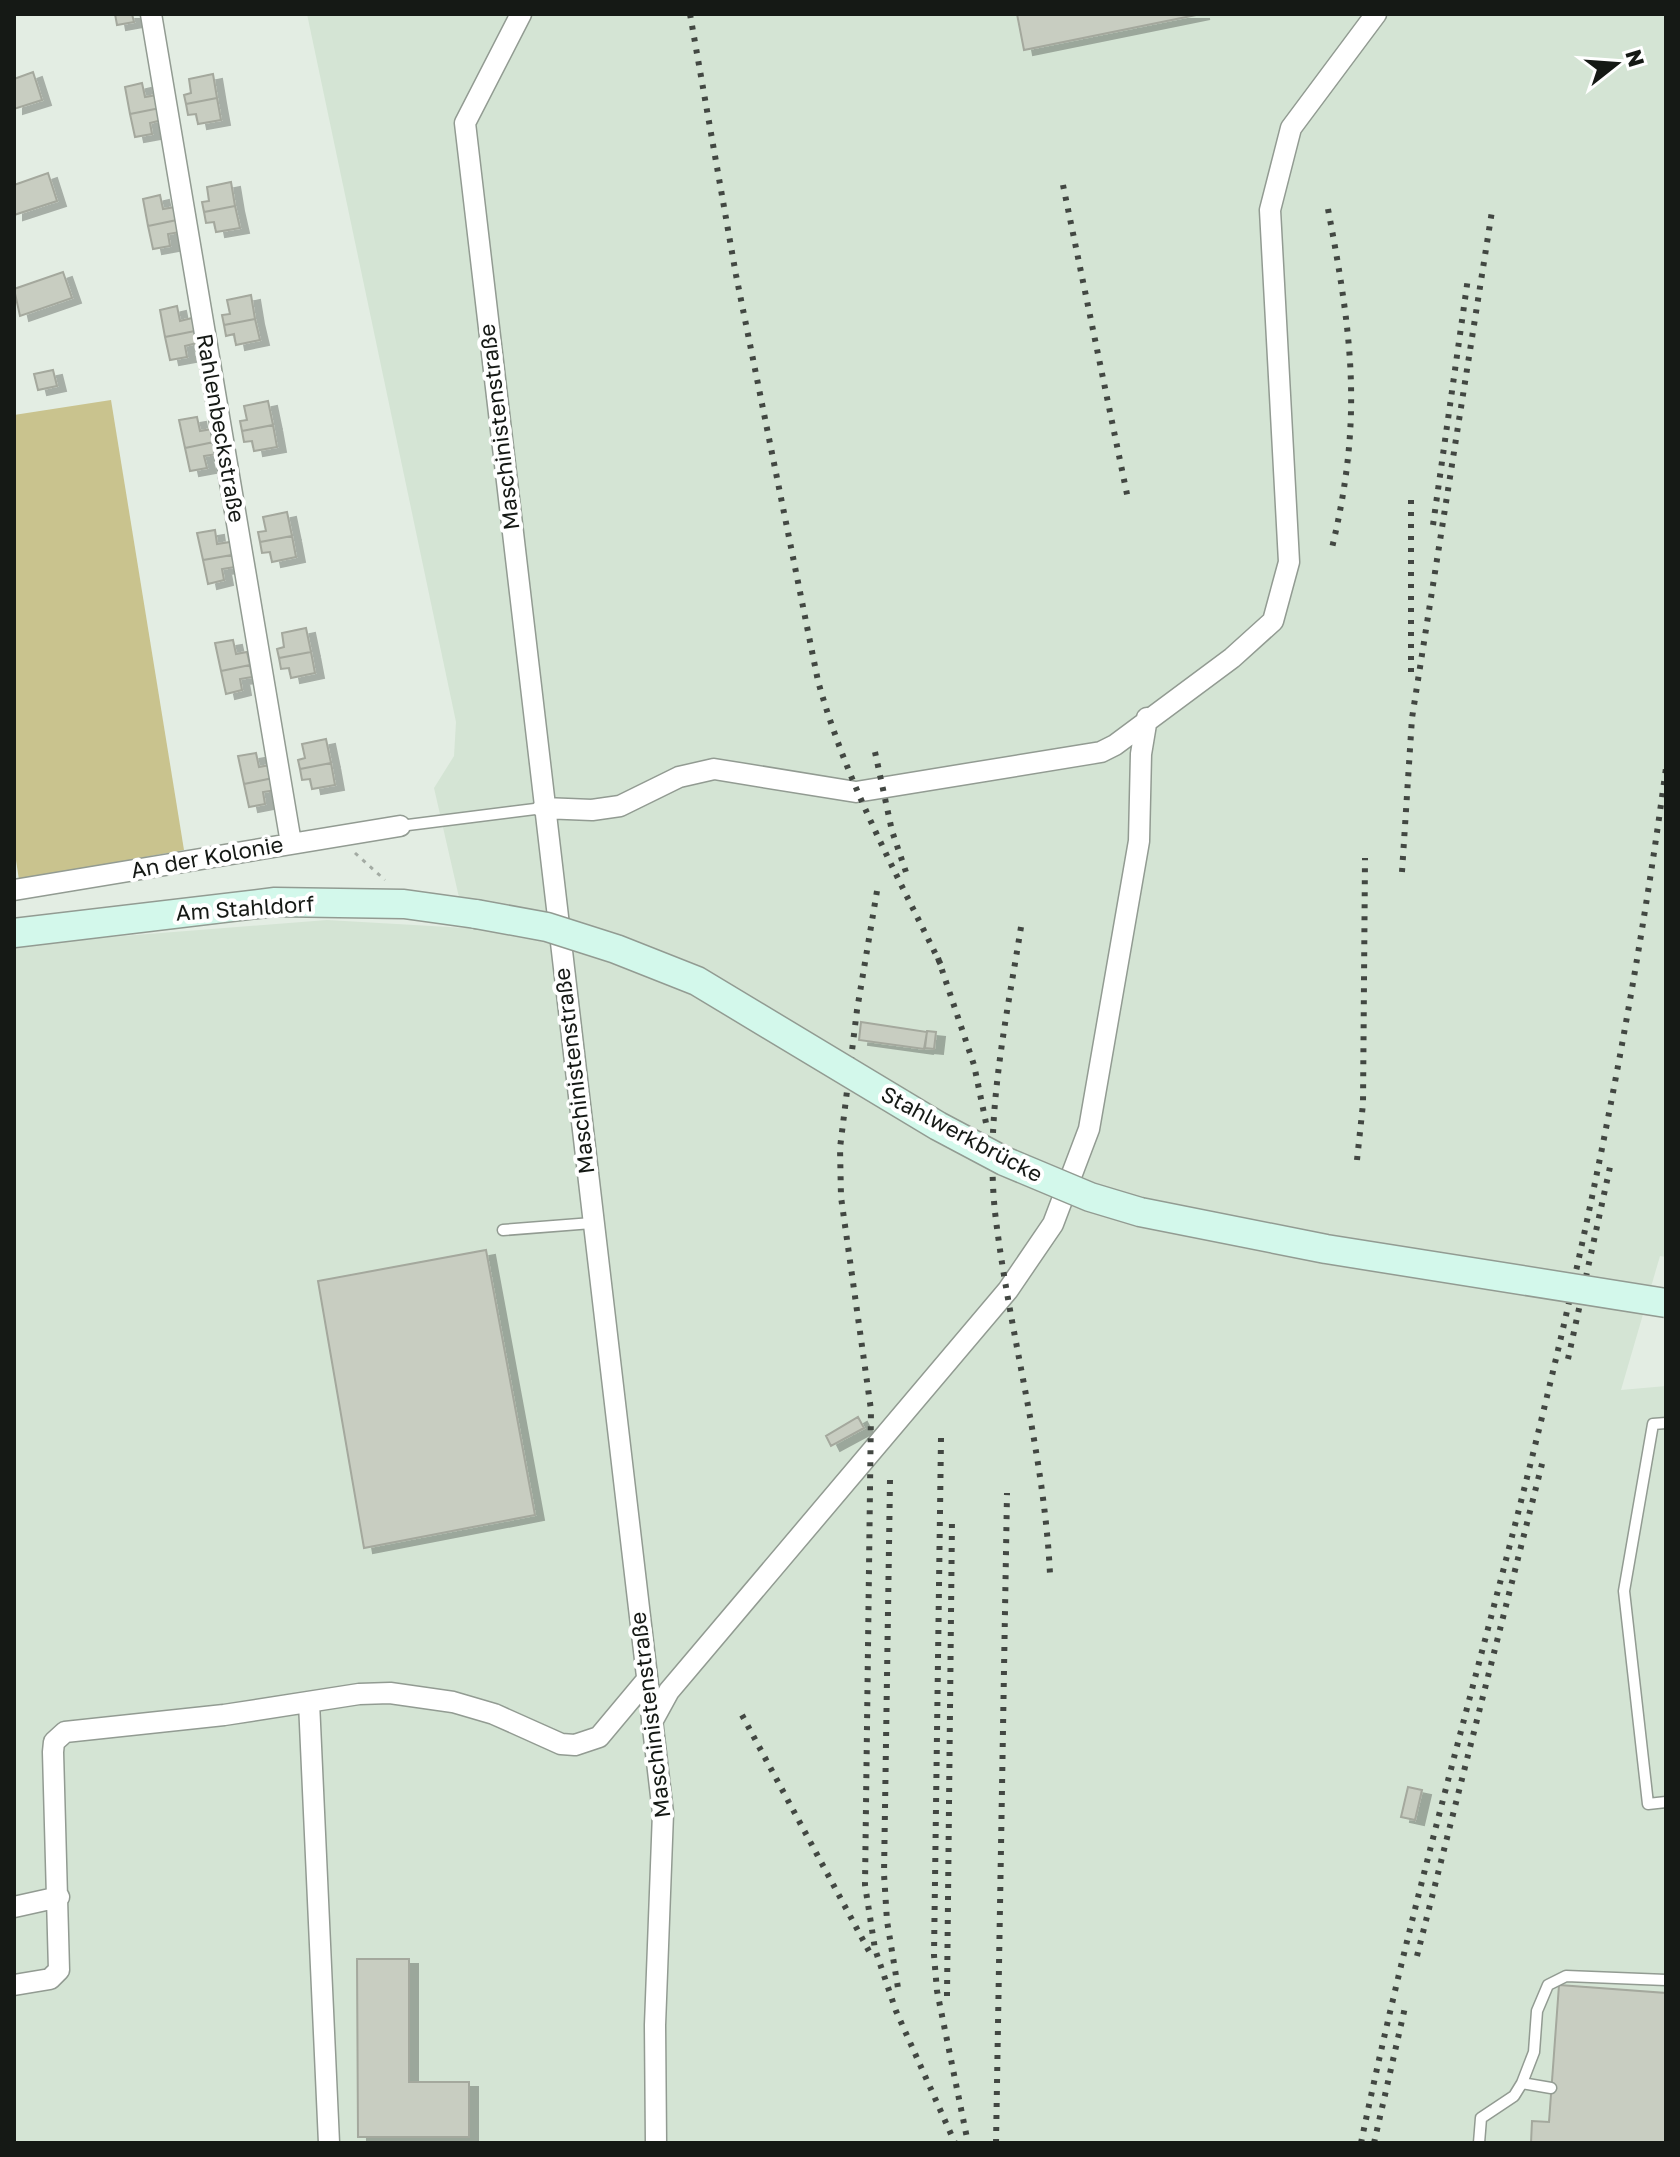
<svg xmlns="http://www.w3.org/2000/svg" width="1680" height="2157" font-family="'Golos Text',sans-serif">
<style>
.built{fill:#d4e4d4}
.green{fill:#c9c38e}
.building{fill:#c8cdc1;stroke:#a4a89d;stroke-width:2;filter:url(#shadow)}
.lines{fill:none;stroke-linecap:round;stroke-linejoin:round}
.service-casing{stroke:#929b92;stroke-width:13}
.minor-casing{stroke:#929b92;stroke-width:23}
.secondary-casing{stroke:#929b92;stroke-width:31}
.path{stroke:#a3aba3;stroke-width:3;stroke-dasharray:4 6;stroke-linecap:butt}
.service{stroke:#fff;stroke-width:10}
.minor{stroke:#fff;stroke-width:20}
.secondary{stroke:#d3f8eb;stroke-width:28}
.rail{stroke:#424742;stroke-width:6;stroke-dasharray:4 8;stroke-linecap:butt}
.secondary-bridge-casing{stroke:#929b92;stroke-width:31;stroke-linecap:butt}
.secondary-bridge{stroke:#d3f8eb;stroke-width:28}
.labels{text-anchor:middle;stroke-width:8;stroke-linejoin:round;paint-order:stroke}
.street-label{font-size:22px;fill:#151915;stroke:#fff}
</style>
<defs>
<filter id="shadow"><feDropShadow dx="9" dy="5" stdDeviation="0" flood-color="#0004"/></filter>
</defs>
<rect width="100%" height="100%" fill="#e3ede3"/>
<path class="built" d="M307 14H1666V1257L1660 1256 1621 1390 1666 1386V2143H14V948L85 939 327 920 466 928 434 788 454 756 456 722Z"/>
<path class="green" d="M111 400 184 850 19 880 14 847V415Z"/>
<path class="building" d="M115 14H132L134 22 117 25Z
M1017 14H1201L1024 50Z
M33 72 42 100 14 109V79Z
M213 74 217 98 186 104 184 95 191 93 189 79Z
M142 83 145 97 157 95 160 108 130 114 125 87Z
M217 98 221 120 198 124 196 114 188 115 186 104Z
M160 108 162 120 150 123 152 134 135 137 130 114Z
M48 173 57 201 14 215V185Z
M231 182 235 206 204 212 202 202 209 201 207 187Z
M160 195 163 209 175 207 177 220 148 226 143 199Z
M235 206 240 228 216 232 214 222 206 223 204 212Z
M177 220 180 232 168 234 170 246 153 249 148 226Z
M63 272 72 298 20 316 14 289Z
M251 295 255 319 224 325 222 315 230 314 227 300Z
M177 306 180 321 192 318 195 331 165 337 160 310Z
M255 319 260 340 236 345 234 334 226 336 224 325Z
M195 331 197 343 185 346 187 357 170 360 165 337Z
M53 370 57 386 38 390 34 374Z
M268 401 273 425 242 431 240 421 247 420 244 406Z
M197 417 200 431 212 429 214 442 185 448 179 420Z
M273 425 277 447 254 451 252 441 244 442 242 431Z
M214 442 217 454 204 456 207 468 190 471 185 448Z
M287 512 292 536 260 542 258 532 266 531 263 517Z
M215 530 217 544 230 542 232 555 203 560 197 533Z
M292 536 296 557 272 562 270 552 262 553 260 542Z
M232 555 235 567 222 569 224 580 208 584 203 560Z
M306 628 311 652 279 658 277 649 284 647 282 633Z
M233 640 236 654 247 652 250 665 221 671 215 643Z
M311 652 315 673 291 678 289 668 281 669 279 658Z
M250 665 252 677 240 679 242 690 226 694 221 671Z
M326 739 331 763 300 769 298 760 305 758 302 744Z
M256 753 259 767 270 765 273 778 244 784 238 756Z
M331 763 335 785 312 789 310 779 302 780 300 769Z
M273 778 276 790 263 792 265 804 249 807 244 784Z
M861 1022 927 1032 924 1049 859 1040Z
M927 1031 936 1032 934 1049 925 1048Z
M486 1250 535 1515 364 1548 318 1281Z
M858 1417 864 1428 831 1446 826 1436Z
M1408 1787 1422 1790 1415 1820 1401 1817Z
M357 1959H409V2082H469V2137H358Z
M1559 1985 1666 1993V2143H1531L1532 2121 1549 2122Z"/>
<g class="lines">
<defs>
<path id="service" d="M400 826 543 808
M503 1230 592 1223
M1666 1423 1653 1424 1624 1591 1648 1804 1666 1802
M1522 2083 1551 2088
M1479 2143 1481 2118 1514 2096 1522 2083 1534 2052 1537 2011 1548 1985 1566 1976 1666 1980"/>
<path id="minor" d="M151 14 291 843
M521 14 465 123 663 1813 655 2025 656 2143
M543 808 592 810 620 806 679 777 714 769 856 792 1101 752 1115 745 1232 658 1273 621 1289 562 1270 210 1291 128 1376 14
M14 890 400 826
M309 1702 329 2143
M652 1722 669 1691 1008 1290 1053 1224 1089 1129 1139 841 1141 754 1147 718
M14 1907 59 1897
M14 1985 50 1979 59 1970 53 1752 54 1742 65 1732 224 1715 359 1694 390 1693 453 1702 494 1714 561 1744 575 1745 599 1737 645 1682"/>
<path id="secondary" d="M14 933 275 902 404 904 476 914"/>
</defs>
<use href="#service" class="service-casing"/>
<use href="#minor" class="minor-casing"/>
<use href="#secondary" class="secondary-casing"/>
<path class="path" d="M355 853 385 880"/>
<use href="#service" class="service"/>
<use href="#minor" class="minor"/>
<use href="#secondary" class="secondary"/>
<path class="rail" d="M690 14 736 275 818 681C846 782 896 873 942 967
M1063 185 1128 499
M1328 209C1353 340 1363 421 1331 552
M1433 525 1468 278
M1411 672V493
M875 752 892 831 907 875
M1402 872 1412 718 1492 211
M877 891 857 1010 840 1148 841 1197 871 1410 865 1885 875 1949 896 2011 955 2143
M1021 927C1006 1021 985 1116 995 1212 1009 1333 1044 1451 1050 1574
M938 958 974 1065 986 1123
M1357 1160 1363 1104 1365 858
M1568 1359 1610 1167
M941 1438 934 1955 937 1991 968 2143
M890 1480 884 1874 887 1921 899 1994
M742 1715 870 1953
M1417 1956 1543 1460
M947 1996 952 1519
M996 2143 1007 1493
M1361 2143C1415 1882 1493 1626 1554 1367 1601 1169 1639 969 1666 768
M1374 2143 1406 2003"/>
<defs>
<path id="secondary-bridge" d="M476 914 547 927 616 949 697 981 938 1126 1004 1161 1090 1197 1140 1212 1326 1249 1666 1303"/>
</defs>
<use href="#secondary-bridge" class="secondary-bridge-casing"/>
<use href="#secondary-bridge" class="secondary-bridge"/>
</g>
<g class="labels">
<g class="street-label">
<text transform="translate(499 427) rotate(-97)" y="8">Maschinistenstraße</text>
<text transform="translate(221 428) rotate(80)" y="8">Rahlenbeckstraße</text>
<text transform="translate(207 857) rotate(-10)" y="8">An der Kolonie</text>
<text transform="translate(245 908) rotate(-4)" y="8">Am Stahldorf</text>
<text transform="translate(574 1071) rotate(-97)" y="8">Maschinistenstraße</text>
<text transform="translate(962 1134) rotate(28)" y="8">Stahlwerkbrücke</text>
<text transform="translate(650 1715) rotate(-97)" y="8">Maschinistenstraße</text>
</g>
</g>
<rect width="1680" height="2157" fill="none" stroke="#151915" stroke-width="32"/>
<g transform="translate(1616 64) rotate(73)" stroke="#ffffff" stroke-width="6" paint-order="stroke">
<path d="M0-6L14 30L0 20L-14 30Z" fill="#151915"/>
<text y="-12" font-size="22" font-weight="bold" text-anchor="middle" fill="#151915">N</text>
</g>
</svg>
